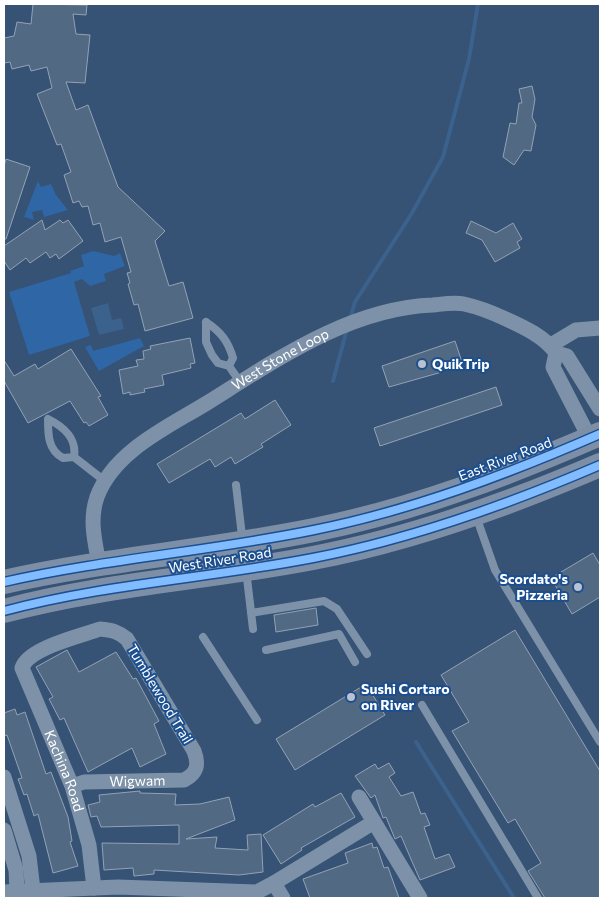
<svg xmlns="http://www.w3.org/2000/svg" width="604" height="902" font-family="Commissioner,sans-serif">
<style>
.green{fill:#2f66a5}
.water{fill:#3b618d}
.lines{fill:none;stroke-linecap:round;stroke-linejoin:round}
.stream{stroke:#3b618d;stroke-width:4}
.building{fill:#526984;stroke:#92a2b6}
.lane{stroke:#7d92a8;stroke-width:8}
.street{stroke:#7d92a8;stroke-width:15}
.primary{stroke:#7d8ea7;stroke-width:24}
.cycleway-casing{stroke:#1b4f8f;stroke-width:11}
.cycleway{stroke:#80bcff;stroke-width:8}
.poi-dot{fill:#b9c2ce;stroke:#1b4f8f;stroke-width:2}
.labels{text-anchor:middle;stroke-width:4;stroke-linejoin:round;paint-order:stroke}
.street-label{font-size:14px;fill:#fff;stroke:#1b4f8f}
.poi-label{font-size:14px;font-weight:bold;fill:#fff;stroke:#1b4f8f;text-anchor:start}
</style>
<rect width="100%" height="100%" fill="#365274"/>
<path class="green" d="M38 181 41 187 51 184 56 195 68 210 44 217 42 210 32 212 34 220 24 217Z
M93 251 114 256 120 253 125 266 104 274 106 281 90 286 82 279 74 282 90 336 29 355 9 292 71 273 70 271 84 266 81 255Z
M140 338 144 346 99 371 85 347 91 345 93 351Z"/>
<path class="water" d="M108 303 112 320 121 318 124 329 99 335 91 308Z"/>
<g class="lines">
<path class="stream" d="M350 319 355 302 412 213 443 157 469 59 478 4
M333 381 347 329
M416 742 514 898"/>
</g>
<path class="building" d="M33 4 87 5 86 15 73 14 76 34 90 35 85 83 66 82 76 110 88 105 118 187 165 231 155 241 169 286 183 282 193 318 145 331 138 304 134 305 128 284 130 283 127 273 131 272 121 237 105 242 100 223 93 225 88 206 82 207 79 201 73 203 64 175 71 172 61 144 57 145 37 94 52 88 47 67 31 71 29 65 12 69 10 62 4 63V38L14 36 17 22 31 24Z
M532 86 535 99 532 117 536 125 531 151 524 150 514 165 503 157 510 123 516 124 519 103H522L519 89Z
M6 159 30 167 6 239H4V166Z
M42 220 45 230 60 220 63 223 68 220 83 241 59 259 56 254 50 258 46 252 30 263 26 258 10 270 4 261V246Z
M471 221 496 233 513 223 522 239 517 242 520 248 495 262 482 240 466 233Z
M190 338 195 363 190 364 191 368 162 375 164 385 144 389 145 392 130 395V392L123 394 119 370 138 366 136 360 144 359 143 351 151 349 150 346Z
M455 341 462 362 444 368 442 372 389 387 382 366Z
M71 349 101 396 98 397 108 415 89 426 86 422 84 423 70 401 28 423 4 381V360L14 376 35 364 38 369Z
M496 387 502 405 380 446 374 428Z
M275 400 291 425 261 444 263 447 235 464 231 457 215 467 210 459 169 483 157 464 241 413 245 419Z
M593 553 600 565V597L572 614 551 578Z
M316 608 318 625 276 632 274 615Z
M515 630 600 771V898H545L528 871 541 863 515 819 508 823 452 731 469 722 441 675Z
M67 650 79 672 116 652 133 679 136 678 159 721 154 724 166 754 140 767 132 748 88 772 64 718 60 720 49 699 53 697 36 667Z
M366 684 385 715 295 770 276 739Z
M15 709 17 715 25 712 46 774 51 772 68 817 72 841 70 842 78 866 53 873 38 814 34 816 27 794 24 795 18 779 22 778 7 735 4 736V713Z
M389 763 395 773 389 777 401 796 413 792 421 814 425 813 430 825 424 827 435 859 449 854 455 867 420 880 401 836 395 839 386 817 383 818 375 795 371 798 355 776 375 764 378 769Z
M140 791V793L176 794 175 805 200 804 229 797 235 820 186 839 217 837 215 848 248 850 247 835 261 834 263 872 239 875 154 870V874L134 876 133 868 104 870 102 843 179 844V825L101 827 97 816 91 817 88 805 100 802 99 795Z
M341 793 355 817 301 848 302 850 281 864 263 835 313 804 315 807Z
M372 843 373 848 377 847 384 868 388 867 399 898H310L303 879 348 863 345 853Z"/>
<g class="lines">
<path class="lane" d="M206 322V342L212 355 218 363 229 366 240 382
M206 322C221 332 228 341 233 358L229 366
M74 457C77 438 64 427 48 419 48 435 48 450 63 458L74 457 106 482
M236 485 253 629
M476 516 495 570 600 742
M251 613 324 601 337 609 367 654
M203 637 257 720
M266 650 339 634 355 662
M422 705 538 898"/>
<g class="street">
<path d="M551 345 576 330 600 328"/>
<path d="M556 353 553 367 590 439"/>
<path id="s1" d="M99 564C95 542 89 520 97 497 114 451 168 427 207 403 276 360 350 308 433 305 443 304 454 302 464 304 478 307 493 313 506 319 524 327 545 337 556 353L567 356 600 409"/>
<path d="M4 777 29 856 33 890"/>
<path id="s2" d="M72 786 84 782 184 780C198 773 199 764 194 751L127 639C119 632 112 630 100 629 81 636 28 648 22 668L72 786 89 845 94 888"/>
<path d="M359 797 420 898"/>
<path d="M4 830 16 870 17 891"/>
<path d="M274 883 374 822"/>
<path d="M4 892 118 887 257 892 274 883 283 898"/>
</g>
<path class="primary" d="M4 582C106 559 211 551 314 530 413 510 508 474 600 434
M4 611C105 584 210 578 313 558 412 539 507 505 600 465"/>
<defs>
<path id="cycleway" d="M4 582C106 559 211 551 314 530 413 510 508 474 600 434
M4 611C105 584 210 578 313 558 412 539 507 505 600 465"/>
</defs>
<use href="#cycleway" class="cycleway-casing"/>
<use href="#cycleway" class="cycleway"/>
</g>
<g class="poi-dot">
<circle cx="422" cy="364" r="5"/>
<circle cx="578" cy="587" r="5"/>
<circle cx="351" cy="697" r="5"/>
</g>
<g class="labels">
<g class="street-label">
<text dy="5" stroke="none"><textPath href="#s1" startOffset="301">West Stone Loop</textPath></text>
<text transform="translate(505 459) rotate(-21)" y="5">East River Road</text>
<text transform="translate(220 560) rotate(-9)" y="5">West River Road</text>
<text transform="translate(160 694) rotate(59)" y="5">Tumblewood Trail</text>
<text dy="5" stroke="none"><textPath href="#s2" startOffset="508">Kachina Road</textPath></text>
<text dy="5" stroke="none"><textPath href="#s2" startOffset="66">Wigwam</textPath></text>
</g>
<g class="poi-label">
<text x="432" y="369">QuikTrip</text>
<text x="568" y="584" text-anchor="end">Scordato's<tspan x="568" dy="16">Pizzeria</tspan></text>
<text x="361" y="694">Sushi Cortaro<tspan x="361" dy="16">on River</tspan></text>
</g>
</g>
<rect width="604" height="902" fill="none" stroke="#ffffff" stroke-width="10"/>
</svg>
